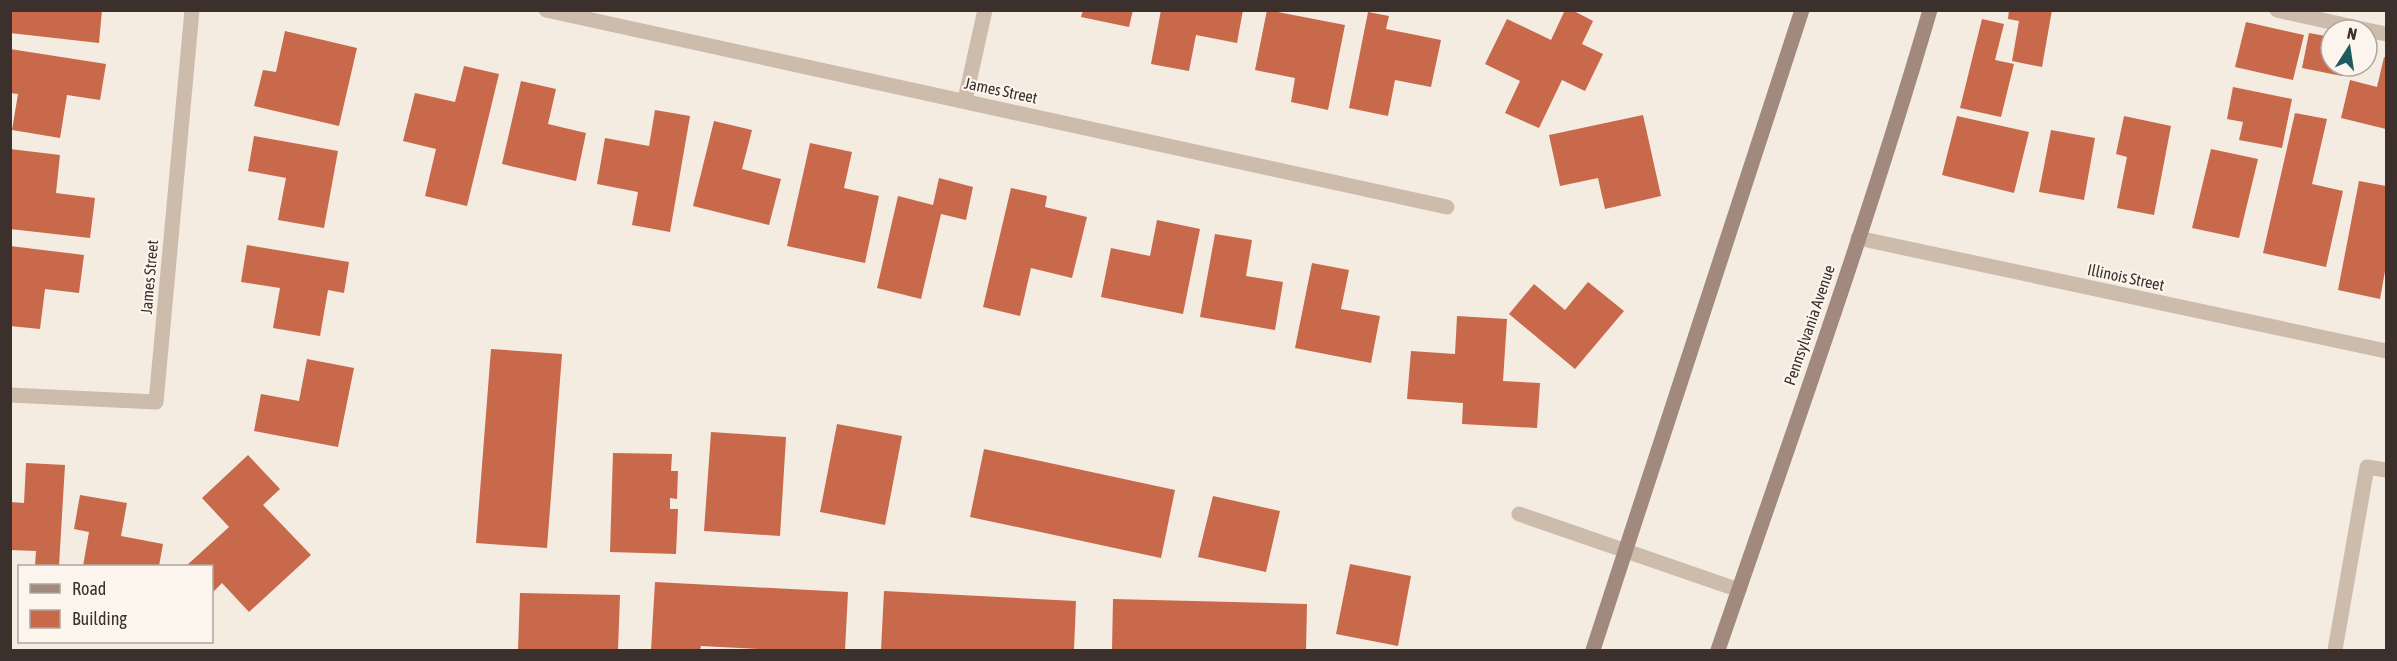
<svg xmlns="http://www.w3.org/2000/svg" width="2397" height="661" font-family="'Asap Condensed',sans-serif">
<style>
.building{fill:#c8694b}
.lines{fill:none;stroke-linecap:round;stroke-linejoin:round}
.service{stroke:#cdbbac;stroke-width:15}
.minor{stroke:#cdbbac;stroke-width:15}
.secondary{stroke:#a18a7d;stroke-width:15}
.labels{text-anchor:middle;stroke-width:4.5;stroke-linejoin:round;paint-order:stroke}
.street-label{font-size:16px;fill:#3b302b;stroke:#fbf5ee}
</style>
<rect width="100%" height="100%" fill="#f4ebe1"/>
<path class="building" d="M10 10H102L99 43 10 33Z
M1083 10H1133L1129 27 1081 17Z
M1161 10H1243L1237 43 1196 35 1189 71 1151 64Z
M1267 10 1345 25 1328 110 1291 102 1295 78 1255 70Z
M1565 10H1572L1593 21 1582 44 1603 54 1585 91 1562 80 1539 128 1505 113 1520 81 1485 64 1507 19 1551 40Z
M2009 10H2052L2042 67 2012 61 2019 21 2008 19Z
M1368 12 1389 16 1386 29 1441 40 1431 87 1395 80 1388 116 1349 108Z
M1982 19 2004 24 1995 60 2014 64 2001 117 1960 108Z
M2246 22 2304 35 2293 80 2235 67Z
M285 31 357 48 339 126 254 106 263 70 276 72Z
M2309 33 2331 37V66H2344L2342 76 2302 68Z
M10 49 106 64 100 100 67 95 60 138 12 130 18 94 10 93Z
M2384 57 2386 58V129L2341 118 2350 80 2377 87Z
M464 66 499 74 467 206 425 196 436 149 403 141 415 93 455 102Z
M521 81 556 89 548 124 586 133 576 181 502 164Z
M2233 87 2292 99 2282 148 2239 140 2243 122 2227 119Z
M655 110 690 116 670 232 632 225 638 192 597 184 605 138 649 146Z
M2295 113 2327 119 2312 184 2343 191 2326 267 2263 253Z
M1643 115 1661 196 1605 209 1598 178 1560 186 1549 135Z
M1957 116 2029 132 2014 193 1942 175Z
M2124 116 2171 126 2154 215 2117 208 2127 157 2116 154Z
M714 121 752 130 742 169 781 179 769 225 693 206Z
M2051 130 2095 138 2084 200 2039 192Z
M254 136 338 151 324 228 278 220 286 178 248 171Z
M810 143 852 152 844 188 879 196 865 263 787 246Z
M10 149 60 155 56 193 95 198 90 238 10 229Z
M2211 149 2258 159 2239 238 2192 228Z
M939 178 973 187 966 220 941 214 921 299 877 288 898 196 933 205Z
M2359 181 2386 186V266L2380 299 2338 290Z
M1011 188 1047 196 1045 207 1087 217 1072 278 1031 268 1020 316 983 307Z
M1157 220 1200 229 1183 314 1101 297 1111 248 1150 256Z
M1215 234 1252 240 1246 276 1283 282 1275 330 1200 317Z
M247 245 349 262 344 293 328 290 320 336 273 328 280 288 241 282Z
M10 246 84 255 79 293 45 289 40 329 10 326Z
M1312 263 1349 270 1341 309 1380 316 1371 363 1295 348Z
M1588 282 1624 311 1575 369 1509 314 1534 284 1565 310Z
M1457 316 1507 319 1503 381 1540 383 1537 428 1462 424 1463 403 1407 399 1411 351 1455 354Z
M491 349 562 354 547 548 476 543Z
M307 359 354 368 338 447 254 431 261 394 299 401Z
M837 424 902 436 885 525 820 512Z
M711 432 786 437 780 536 704 531Z
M984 449 1175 490 1161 558 970 517Z
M613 453 672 454 671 471H678L677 499 670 498V509H678L676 554 610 552Z
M248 455 280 489 263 505 311 555 249 612 222 583 212 593V566H186L229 527 202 498Z
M26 463 65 465 59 566H35L36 551 10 550V502L24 503Z
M80 495 127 503 121 536 163 544 159 566H83L89 532 74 529Z
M1213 496 1280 511 1266 572 1198 557Z
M1350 564 1411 576 1398 646 1336 634Z
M655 582 848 592 845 650H780L701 646 700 650H651Z
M884 591 1076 601 1074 650H881Z
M520 593 620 595 618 650H518Z
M1113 599 1307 604 1306 650H1112Z"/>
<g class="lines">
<path class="service" d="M2277 10 2367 30
M2367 30 2386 34
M1519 514 1739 590
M2335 650 2367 467 2386 470"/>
<path class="minor" d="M546 10 1447 207
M965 100 985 10
M1858 238 2386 351
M10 395 156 402 192 10"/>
<path class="secondary" d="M1593 650 1802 10
M1718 650C1791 438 1867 226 1930 10"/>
</g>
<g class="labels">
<g class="street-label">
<text transform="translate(1001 90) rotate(12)" y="6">James Street</text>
<text transform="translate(149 277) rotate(-85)" y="6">James Street</text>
<text transform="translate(2126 277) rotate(12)" y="6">Illinois Street</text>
<text transform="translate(1809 325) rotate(-71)" y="6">Pennsylvania Avenue</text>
</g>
</g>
<rect width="2397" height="661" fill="none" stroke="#3b302b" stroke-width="24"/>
<rect x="18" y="565" width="195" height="78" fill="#fbf5ee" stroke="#aea6a0" stroke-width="1.5"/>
<rect x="30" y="584" width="30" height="9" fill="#a18a7d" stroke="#aea6a0" stroke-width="1.5"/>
<text x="72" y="595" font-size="18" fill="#3b302b">Road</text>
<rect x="30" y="610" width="30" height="18" fill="#c8694b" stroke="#aea6a0" stroke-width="1.5"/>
<text x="72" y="625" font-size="18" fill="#3b302b">Building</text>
<g transform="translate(2349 48) rotate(12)"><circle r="28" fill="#fbf5ee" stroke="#aea6a0" stroke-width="1.5"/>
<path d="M0-4.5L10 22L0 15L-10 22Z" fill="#1f5a5e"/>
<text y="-9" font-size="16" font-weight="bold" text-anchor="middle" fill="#3b302b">N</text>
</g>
</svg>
